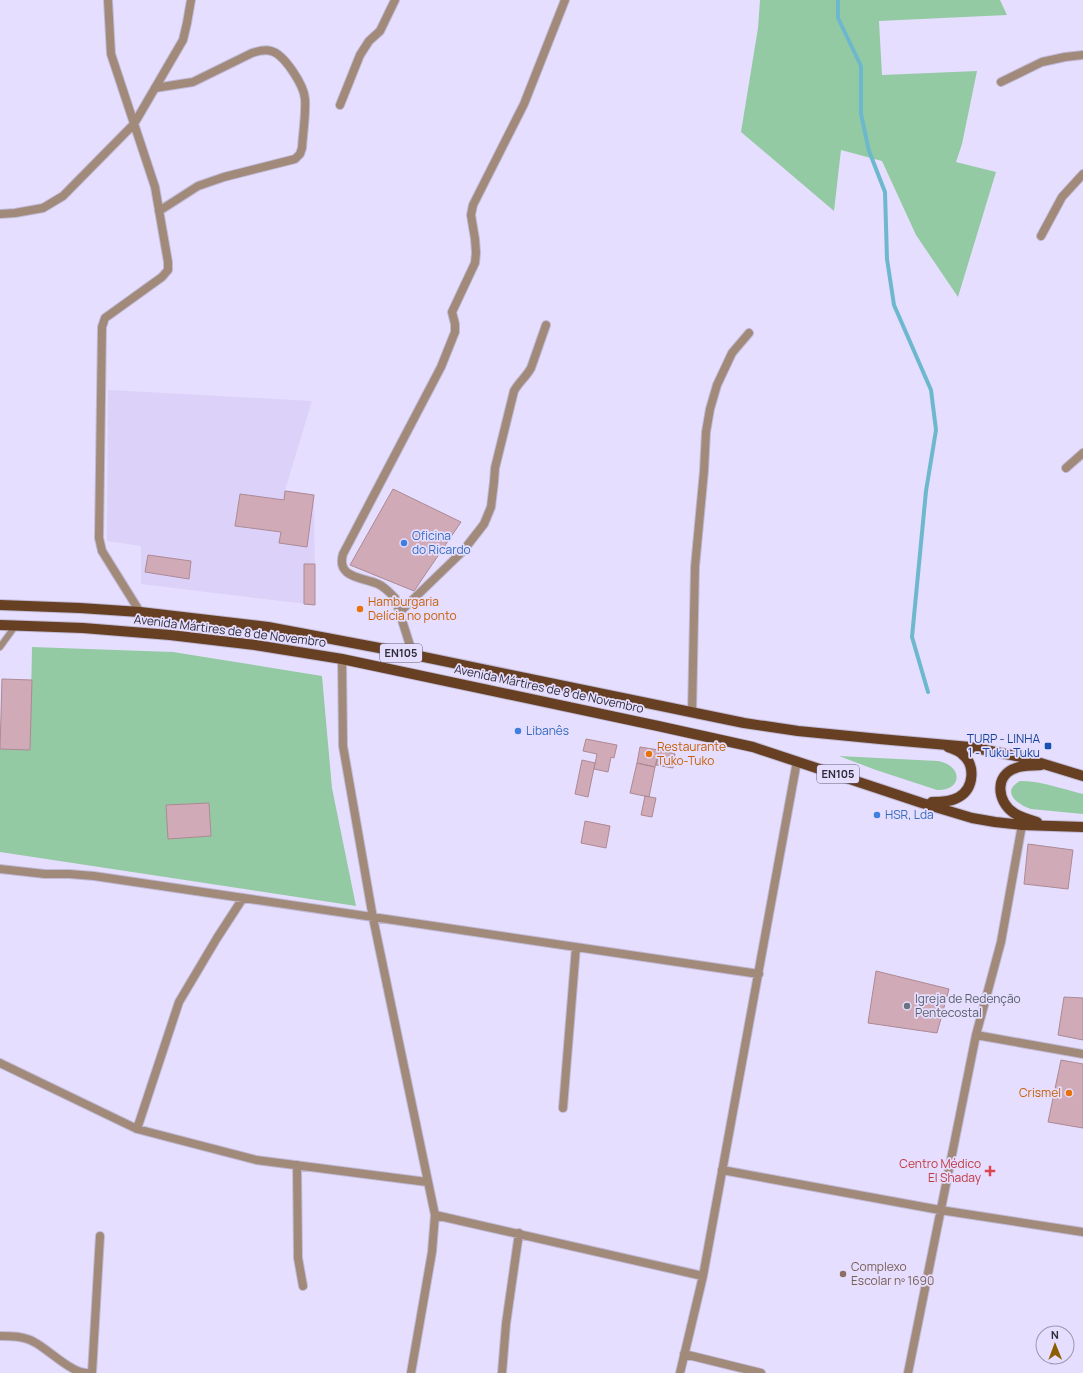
<svg xmlns="http://www.w3.org/2000/svg" width="1083" height="1373" font-family="Manrope,sans-serif">
<style>
.built{fill:#dbd1f9}
.green{fill:#94caa3}
.lines{fill:none;stroke-linecap:round;stroke-linejoin:round}
.stream{stroke:#6eb8ce;stroke-width:4}
.building{fill:#d0abb7;stroke:#ac8994}
.lane-casing{stroke:#c1bad7;stroke-width:8}
.street-casing{stroke:#c1bad7;stroke-width:10}
.primary-casing{stroke:#c1bad7;stroke-width:12}
.lane{stroke:#a18a7a;stroke-width:6}
.street{stroke:#a18a7a;stroke-width:8}
.primary{stroke:#674024;stroke-width:10}
.shop-dot{fill:#3f7fe0;stroke:#e6deff;stroke-width:1.5}
.food-dot{fill:#e8710a;stroke:#e6deff;stroke-width:1.5}
.transit-dot{fill:#1a4fb4;stroke:#e6deff;stroke-width:1.5}
.worship-dot{fill:#6b7280;stroke:#e6deff;stroke-width:1.5}
.health-dot{fill:#e0444e;stroke:#e6deff;stroke-width:1.5}
.education-dot{fill:#8d6e63;stroke:#e6deff;stroke-width:1.5}
.labels{text-anchor:middle;stroke-width:3.5;stroke-linejoin:round;paint-order:stroke}
.shield{fill:#e6deff;stroke:#666174;stroke-width:1}
.shield-label{font-size:11px;font-weight:bold;fill:#2f2c38}
.shop-label{font-size:12px;fill:#366cbe;stroke:#e6deff;text-anchor:start}
.food-label{font-size:12px;fill:#c56008;stroke:#e6deff;text-anchor:start}
.street-label{font-size:12px;fill:#2f2c38;stroke:#e6deff}
.transit-label{font-size:12px;fill:#164399;stroke:#e6deff;text-anchor:end}
.worship-label{font-size:12px;fill:#5b616d;stroke:#e6deff;text-anchor:start}
.health-label{font-size:12px;fill:#be3a42;stroke:#e6deff;text-anchor:end}
.education-label{font-size:12px;fill:#785e54;stroke:#e6deff;text-anchor:start}
</style>
<rect width="100%" height="100%" fill="#e6deff"/>
<path class="built" d="M108 390 312 401 285 490 314 495 315 605 141 584V546L107 541Z"/>
<path class="green" d="M760 0H1000L1007 15 879 21 882 75 977 71 962 144 956 162 996 172 958 297 916 235 882 161 841 150 834 211 741 132 758 28Z
M32 647 173 652 322 676 332 788 356 906 0 852V748L30 749Z
M839 756 938 761C964 766 962 791 937 790L876 770Z
M1020 781C1042 781 1062 789 1083 794V814L1031 809C1018 805 1000 792 1020 781Z"/>
<g class="lines">
<path class="stream" d="M838 0V18L861 66V114L869 151 885 192 887 259 894 305 931 390 936 430 926 491 912 637 928 692"/>
</g>
<path class="building" d="M393 489 461 522 414 591 350 565Z
M285 491 314 495 307 547 279 543 281 532 235 526 240 494 284 500Z
M148 555 191 561 189 579 145 572Z
M304 564H315V605L304 604Z
M2 679 32 680 30 750 0 749Z
M586 739 617 745 614 758 611 757 608 772 594 769 597 754 583 751Z
M640 747 659 750 655 767 637 763Z
M659 750 675 754 673 768 656 765Z
M582 760 595 763 588 797 575 794Z
M637 763 655 767 649 797 630 793Z
M645 796 656 798 652 817 641 815Z
M209 803 211 836 168 839 166 805Z
M585 821 610 826 606 848 581 843Z
M1028 844 1073 850 1068 889 1024 884Z
M876 971 949 989 937 1033 868 1023Z
M1064 997 1083 998V1040L1058 1035Z
M1061 1060 1083 1064V1128L1048 1122Z"/>
<g class="lines">
<defs>
<path id="lane" d="M0 647 16 625"/>
<path id="street" d="M108 0 111 54 155 187 168 262V270L162 277 105 318 102 327 99 538 102 551 140 612
M1001 82 1042 62 1065 57 1083 55
M155 88 193 82 252 53C258 51 265 49 271 51 284 54 304 85 305 99 306 115 303 132 302 148L300 154 295 159 224 177 198 186 159 211
M340 105 360 55 369 41 380 31 395 0
M0 214 15 213 43 208 63 196 134 124 183 40 187 23 191 0
M1041 236 1062 197 1083 174
M1066 468 1083 453
M401 611 463 551 484 524 491 507 494 482 495 468 514 391C519 382 526 377 531 368L546 325
M413 655 395 598C390 593 385 587 378 584 362 577 336 578 343 554L441 367 455 332V324L452 312 475 263 476 253 475 239 471 215 473 205 524 104 565 0
M342 659 343 746 373 918 435 1215 432 1252 411 1373
M692 713 695 567 704 471 706 432 710 409 717 385 732 353 749 333
M0 869 45 874H69L94 876 759 974
M976 1035 1083 1054
M0 1063 137 1129 256 1160 427 1182
M563 1108 576 947
M137 1129 179 1002 217 938 243 898
M297 1165 298 1258 303 1286
M722 1170 940 1210 1083 1232
M435 1215 703 1276
M0 1336C11 1336 24 1336 34 1342 48 1349 70 1372 86 1373
M684 1354 761 1373
M92 1373 100 1236
M502 1373 506 1324 519 1233
M680 1373 703 1276 797 761
M908 1373 976 1035 1001 942 1022 825"/>
<path id="primary" d="M0 605 80 608 140 612 268 627 390 650 744 723 798 731 880 739 970 747 1021 757 1083 776
M0 625 83 628 170 635 255 645 342 659 658 726 753 747 922 803 972 818 995 822 1022 825 1083 827
M932 802C941 802 951 802 959 797 974 788 976 765 962 754 959 751 953 749 948 747
M1037 822C1030 820 1020 817 1014 813 997 802 994 775 1016 768 1023 765 1033 766 1041 765"/>
</defs>
<use href="#lane" class="lane-casing"/>
<use href="#street" class="street-casing"/>
<use href="#primary" class="primary-casing"/>
<use href="#lane" class="lane"/>
<use href="#street" class="street"/>
<use href="#primary" class="primary"/>
</g>
<g class="shop-dot">
<circle cx="404" cy="543" r="4"/>
<circle cx="518" cy="731" r="4"/>
<circle cx="877" cy="815" r="4"/>
</g>
<g class="food-dot">
<circle cx="360" cy="609" r="4"/>
<circle cx="649" cy="754" r="4"/>
<circle cx="1069" cy="1093" r="4"/>
</g>
<rect class="transit-dot" x="1044" y="742" width="8" height="8" rx="2"/>
<circle class="worship-dot" cx="907" cy="1006" r="4"/>
<path class="health-dot" d="M988 1165h4v4h4v4h-4v4h-4v-4h-4v-4h4z"/>
<circle class="education-dot" cx="843" cy="1274" r="4"/>
<g class="labels">
<g class="shield">
<rect x="380" y="644" width="42" height="18" rx="3"/>
<rect x="817" y="765" width="42" height="18" rx="3"/>
</g>
<g class="shield-label">
<text x="401" y="657">EN105</text>
<text x="838" y="778">EN105</text>
</g>
<g class="shop-label">
<text x="412" y="540">Oficina<tspan x="412" dy="14">do Ricardo</tspan></text>
<text x="526" y="735">Libanês</text>
<text x="885" y="819">HSR, Lda</text>
</g>
<g class="food-label">
<text x="368" y="606">Hamburgaria<tspan x="368" dy="14">Delícia no ponto</tspan></text>
<text x="657" y="751">Restaurante<tspan x="657" dy="14">Tuko-Tuko</tspan></text>
<text x="1061" y="1097" text-anchor="end">Crismel</text>
</g>
<g class="street-label">
<text transform="translate(230 631) rotate(7)" y="4">Avenida Mártires de 8 de Novembro</text>
<text transform="translate(549 689) rotate(12)" y="4">Avenida Mártires de 8 de Novembro</text>
</g>
<g class="transit-label">
<text x="1040" y="743">TURP - LINHA<tspan x="1040" dy="14">1 - Tuku-Tuku</tspan></text>
</g>
<g class="worship-label">
<text x="915" y="1003">Igreja de Redenção<tspan x="915" dy="14">Pentecostal</tspan></text>
</g>
<g class="health-label">
<text x="981" y="1168">Centro Médico<tspan x="981" dy="14">El Shaday</tspan></text>
</g>
<g class="education-label">
<text x="851" y="1271">Complexo<tspan x="851" dy="14">Escolar nº 1690</tspan></text>
</g>
</g>
<g transform="translate(1055 1345) rotate(359)"><circle r="19" fill="#e6deff" stroke="#9d97af"/>
<path d="M0-3L7 15L0 10L-7 15Z" fill="#8c5e04"/>
<text y="-6" font-size="11" font-weight="bold" text-anchor="middle" fill="#2f2c38">N</text>
</g>
</svg>
